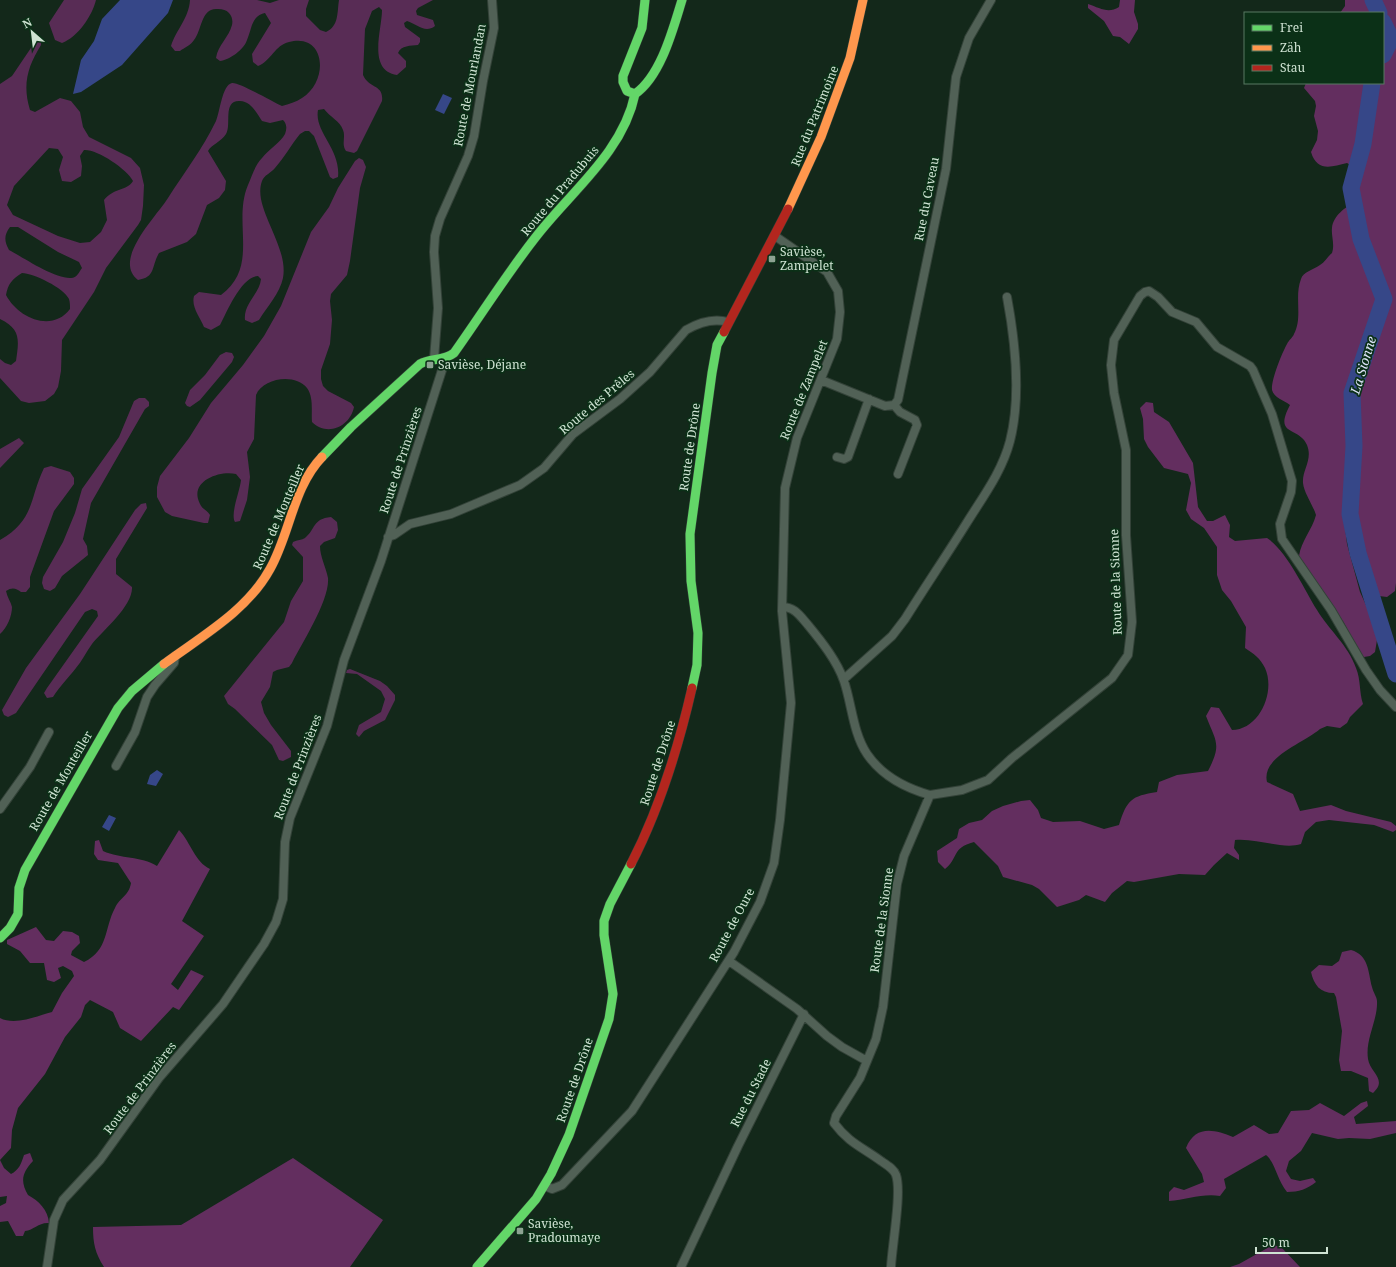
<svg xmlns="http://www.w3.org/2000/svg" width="1396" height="1267" font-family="'Noto Serif',serif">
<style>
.green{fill:#582c55;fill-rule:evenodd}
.forest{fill:#632e5f}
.water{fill:#364788}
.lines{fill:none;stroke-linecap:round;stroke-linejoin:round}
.river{stroke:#364788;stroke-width:17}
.street-casing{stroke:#334238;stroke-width:10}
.fast-casing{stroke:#334238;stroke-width:10}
.slow-casing{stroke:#334238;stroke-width:10}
.jam-casing{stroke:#334238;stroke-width:10}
.street{stroke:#516156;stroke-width:8}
.fast{stroke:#63d668;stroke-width:9}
.slow{stroke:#ff974d;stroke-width:9}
.jam{stroke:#b3261e;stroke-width:9}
.poi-dot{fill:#8da292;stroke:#0b3017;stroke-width:1.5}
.labels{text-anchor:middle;stroke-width:3.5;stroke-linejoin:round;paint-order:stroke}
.street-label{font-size:12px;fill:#cfe3d3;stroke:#0b3017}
.poi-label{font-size:12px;fill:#cfe3d3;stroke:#0b3017;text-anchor:start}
.water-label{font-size:13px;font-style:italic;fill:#dde4f9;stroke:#0b3017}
</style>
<rect width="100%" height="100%" fill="#13281a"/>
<path class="green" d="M64 0H96C92 16 78 37 62 43L55 40 49 23Z
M190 0H257L270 3 279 0H309L306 9V16L320 30 326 32C339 26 337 13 339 0H433L418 8 416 11 417 15 433 20 435 26C425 34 417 24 407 21L404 23 405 27 420 38V42L418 45C411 46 401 45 398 53L406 61V67L397 75C367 70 382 30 382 10L379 7 372 11 365 29 363 75C369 89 384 84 382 101L357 151 354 153 346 151C341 144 346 137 343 130 340 121 330 117 324 109L318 110C314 132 341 149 338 177L333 179 330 177 314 136 309 131H305L300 134C291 145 284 158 275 168 271 173 264 175 262 181 252 208 289 245 283 278 280 293 267 307 259 320L252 323 245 320C243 304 260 293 261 279L258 276C241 277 227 312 220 325L211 330 204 327C200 317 191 307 194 296L199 292 221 295C260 266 232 223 248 185 252 176 255 165 262 158 268 150 281 142 285 134 287 129 287 124 283 120L270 123 262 121C257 114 251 101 240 101 222 100 232 125 226 134 221 142 212 144 208 151L226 181 225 190 219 198 207 205 196 234 187 242 159 253C151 267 156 277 138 280 112 260 156 217 168 198 184 173 203 148 216 121 220 112 222 85 232 83 239 82 273 102 282 106 289 104 296 102 302 98 330 80 325 32 289 42 275 45 271 61 258 66L253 62 252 54 271 23 265 13C251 16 252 29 247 40 244 50 229 60 220 61L216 58C218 45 229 37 232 25 233 21 232 16 229 13 226 10 223 9 218 9 201 7 202 30 194 40 191 45 184 48 180 51H175L171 46C176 30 189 18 190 0Z
M37 39 41 41V45C28 66 22 84 30 110L35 112 60 98 71 101 80 112 83 127 89 137 131 158 140 168 144 185 143 206 141 220 138 225 106 268 94 292 62 340 61 371 58 387 54 394 45 401 29 403 21 401 0 378V359L5 363 11 365 16 361C19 340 21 329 0 319V84L12 76ZM49 148 58 149 63 157 59 170 62 181 71 182 81 176 82 166 80 156 84 150C97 149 127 169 133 181 127 191 113 188 104 200L107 220 101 232 90 242 80 243 58 236 13 215 7 205 14 186ZM10 227H18L58 252 79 262 82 268C79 272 77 278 71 278 55 279 24 258 9 250 4 241 4 235 10 227ZM22 273C33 273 64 288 69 299 70 302 70 306 70 309 52 333 18 318 6 295 8 284 12 279 22 273Z
M359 158 363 160 366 167 360 188 350 261 347 275 331 294 330 301 332 320 330 344 321 370V379L323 386 328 391 351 403 354 407C350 427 327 437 312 422 311 411 314 398 307 388 295 373 263 378 256 395L254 439 247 452 250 477 247 500 240 521 235 522C230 514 240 491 241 480L236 474C220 470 188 481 200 504 202 509 207 510 210 515L208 523H204L172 516 165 512 157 497V487L160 476 189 438 211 403 243 365 264 336 281 306 311 232 329 207 338 188 355 161Z
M226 352 232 353 234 357 232 362 200 400 190 407 187 406 185 403 190 390 205 375 220 355Z
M139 398H145L149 402V406L145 409 91 503 83 539 87 546 88 555 62 576 55 588 50 591 44 589 42 583 43 577 63 542 75 513 82 489 119 437 134 401Z
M19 438 24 443 0 468V449Z
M51 466 70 472 74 478V484L54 511 30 577V587L26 592H21C16 588 12 587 6 591 7 597 11 602 12 607 12 616 7 628 0 634V540C35 520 29 499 44 468Z
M146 503 147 508 116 559V574L132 587C133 606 103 630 92 644 86 652 82 661 76 668 68 678 60 686 53 697L47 698 44 693 47 688 98 616 97 611 92 609 85 612 16 713 8 717 4 715 2 710 26 668 80 594 135 510 141 504Z
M331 517 337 522 338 530 335 538 324 542 320 546C320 557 326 567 328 578 330 600 302 643 292 663L289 667 277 670 273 672 270 687 261 702 264 713 271 725 291 751V757L283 761 279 760 272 745 235 709 228 704 224 696 284 622 291 601 303 581V557L292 545 293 542C297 540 302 540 305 538 316 529 312 519 331 517Z
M350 669 380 681 387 686 395 695V700L385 720 364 731 359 737 356 734 359 725 381 712 385 699 381 691 357 674 346 673 347 670Z"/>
<path class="forest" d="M1120 0H1135L1134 12 1138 24V29L1129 44 1120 37 1113 36 1104 21 1088 8V4C1100 8 1108 14 1119 7Z
M1345 0H1396V583L1395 591 1387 597 1379 596 1373 587 1361 546 1357 539 1356 521 1353 517 1344 519 1347 544 1360 592 1376 627 1377 640 1375 652 1370 656 1364 657C1350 647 1350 624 1335 612L1299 556C1301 541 1312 530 1316 515 1313 505 1304 493 1303 483 1302 470 1313 460 1307 445 1299 426 1273 437 1290 405 1284 400 1274 398 1272 390 1271 380 1282 353 1287 344 1289 340 1293 337 1294 334 1303 317 1294 297 1301 279 1303 272 1313 270 1320 265 1325 262 1327 257 1332 253 1335 244 1331 236 1332 228 1333 216 1346 206 1355 203L1352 196 1360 181 1359 170 1347 163C1331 167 1317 172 1311 152L1317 140 1318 131 1314 116 1316 106 1315 101 1304 88 1306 83H1383V13H1340L1345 6Z
M1146 402 1153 403 1154 412 1169 422 1193 463 1198 507 1207 521H1213L1225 515 1230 525 1229 537 1235 541 1267 538C1287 551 1304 589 1317 610 1329 630 1348 645 1356 668 1361 680 1359 692 1363 704L1350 717 1347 723 1340 728 1327 726 1320 729C1304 743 1261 757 1267 782L1293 794 1300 811 1331 805 1346 811 1391 822 1396 826V830L1393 832 1374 825 1329 820 1316 822 1305 832 1301 844C1283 850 1258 838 1235 840L1234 848 1239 855V860L1227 853 1214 865 1205 875 1179 874 1134 882 1127 881 1112 893 1105 902 1086 895 1079 900 1057 907 1039 889 1032 885 1003 877 998 866 974 842C951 848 959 858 945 869L938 862 937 851 957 838 959 829 969 823 982 820 992 811 1003 806 1021 801 1030 800 1038 810 1041 818 1053 822 1080 821 1104 829 1119 825C1127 800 1131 796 1157 792L1159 782 1177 775 1208 771C1222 744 1216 742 1206 716L1211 707 1219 708 1232 730C1259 730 1276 692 1265 668 1260 658 1254 654 1245 648L1246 627 1231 601 1222 590 1217 575V547L1204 528 1191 519 1186 510 1191 483 1188 474 1164 468 1148 447 1144 439 1143 419 1140 408Z
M179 830C191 843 195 862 210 869L182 921 204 936 171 984 178 990 191 970 204 976 179 1010 173 1007 141 1041 120 1028 113 1012 90 1000 85 1005 81 1017 65 1037 45 1074 18 1108 12 1130 11 1148 0 1160 4 1168 11 1174C19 1170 21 1164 24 1155L30 1153 33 1161C22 1173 20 1181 28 1195 39 1201 48 1210 49 1223 39 1222 34 1230 25 1231L23 1236H16L8 1221 0 1222V1206L6 1203 7 1196 0 1197V1018C15 1026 37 1016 52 1012L62 993 74 976 72 971 63 966 58 968 61 978 54 982 47 980 44 963H30L20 951 7 944V940L36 927 46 940 54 941 63 931 72 932 79 936 80 943 72 951 71 955 84 962C109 950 104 928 115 908 120 897 129 896 131 883L118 863 98 860 94 854 95 841 99 840 103 851C121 859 141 856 157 866Z
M1351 950C1369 955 1368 972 1372 987 1373 992 1377 997 1377 1001 1378 1020 1365 1039 1368 1059 1370 1073 1388 1079 1373 1093L1369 1091 1368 1078 1351 1071H1341L1339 1060 1342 1031 1336 997 1334 993C1320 993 1314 985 1311 972L1319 965 1332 966 1339 961 1342 952Z
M1367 1101 1368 1106 1354 1117 1356 1124 1396 1121V1133L1370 1139 1349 1138 1338 1139 1312 1133 1301 1151 1289 1161 1286 1171 1291 1179 1300 1181 1313 1178 1316 1182C1307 1189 1299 1192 1287 1192 1277 1180 1275 1162 1266 1155L1224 1179 1226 1188 1220 1196C1203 1193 1186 1200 1169 1201V1192L1174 1187 1184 1190 1204 1182 1202 1174 1186 1148C1195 1125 1214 1129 1233 1137L1254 1125 1269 1134 1278 1133 1291 1111 1309 1110 1320 1103 1344 1116 1361 1103Z
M293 1158 383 1220 350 1267H104C95 1253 93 1243 93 1227L181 1225Z
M1273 1245 1281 1247 1300 1267H1230L1239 1264Z"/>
<path class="water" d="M120 0H173L168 13 122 65 81 92 73 94 81 60 94 41 102 19Z
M443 94 452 98 444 114 435 110Z
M157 770 163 774 156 786 147 784 150 775Z
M109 815 116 818 109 831 102 827Z"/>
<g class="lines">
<path class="river" d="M1373 0 1379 13
M1383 22 1391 39 1383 55
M1372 83 1363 144 1351 188 1361 239 1384 299 1352 393 1354 446 1350 514 1358 553 1396 674"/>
<defs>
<path id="street" d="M434 359 438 308 434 252 435 236 440 219 468 156 474 136 483 81 494 28 492 0
M821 380 885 406 894 405 898 400 946 169 956 77 969 38 991 0
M894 405 900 412 915 420 917 425 898 474
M837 457 844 459 848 457 869 399
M388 537 394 535 410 524 451 514 520 485 544 468 573 434 620 399 650 372 686 330C698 323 714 318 728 322
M782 607C795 607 800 616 808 625 822 642 837 661 844 681 852 705 853 733 867 754 882 776 905 788 930 795
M844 679 892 636 905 619C925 587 946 556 966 524 982 498 1002 472 1010 441 1021 398 1015 340 1007 297
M116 766 135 732 147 697 155 685 174 663 175 656
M0 809 30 767 49 732
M729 961 797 1009 827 1036 842 1047 867 1061
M545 1186 552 1189 562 1185 632 1111 734 952 760 902 774 863 780 820 791 703 782 611 785 488 797 438 837 339 840 312 838 291 827 272 775 236
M47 1267 54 1220 63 1200 100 1160 159 1078 223 1004 264 944 276 922 283 899 285 842 290 818 327 726 344 660 381 561 443 367 444 359
M681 1267 738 1146 804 1014
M891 1267C892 1246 902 1192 896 1175 894 1169 887 1165 881 1161 862 1147 849 1143 834 1123L836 1116 860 1078 876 1039 883 1007 897 884 904 856 930 795 962 790 988 780 1012 758 1112 678 1128 655 1132 622 1126 535V450L1114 393 1111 365 1114 340 1140 296 1145 292 1149 291 1158 297 1172 312 1196 322 1217 347 1250 366 1253 370 1272 414 1292 481 1291 492 1280 524 1282 539 1331 610 1366 670 1380 690 1396 707"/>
<path id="fast" d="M635 94C661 76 673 29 682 0
M635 94 627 91 623 82V76L642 28 645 0
M322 457 351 427 420 364C431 358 444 361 454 353 481 315 506 275 535 238 569 193 623 153 635 94
M692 688 697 665 698 633 691 581 690 534 712 373 717 345 724 332
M0 938 10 928 18 914 19 888 25 870 118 708 132 691 164 664
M477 1267 536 1199 551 1174 569 1135 609 1019 613 994 604 935V921L610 904 631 864"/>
<path id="slow" d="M788 209 821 137 850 58 863 0
M164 664C202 636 247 611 270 569 290 534 293 487 322 457"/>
<path id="jam" d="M724 332 788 209
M631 864C660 808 678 749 692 688"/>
</defs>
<use href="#street" class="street-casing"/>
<use href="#fast" class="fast-casing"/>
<use href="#slow" class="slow-casing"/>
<use href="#jam" class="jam-casing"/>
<use href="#street" class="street"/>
<use href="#fast" class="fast"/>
<use href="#slow" class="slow"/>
<use href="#jam" class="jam"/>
</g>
<g class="poi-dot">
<rect x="768" y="255" width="8" height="8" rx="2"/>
<rect x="426" y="361" width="8" height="8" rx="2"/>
<rect x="516" y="1227" width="8" height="8" rx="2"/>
</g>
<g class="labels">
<g class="street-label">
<text transform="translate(470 85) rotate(-79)" y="4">Route de Mourlandan</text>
<text transform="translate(815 116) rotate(-68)" y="4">Rue du Patrimoine</text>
<text transform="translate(560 191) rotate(-50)" y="4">Route du Pradubuis</text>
<text transform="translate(927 199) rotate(-79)" y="4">Rue du Caveau</text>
<text transform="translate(804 390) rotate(-68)" y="4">Route de Zampelet</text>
<text transform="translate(597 402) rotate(-40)" y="4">Route des Prêles</text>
<text transform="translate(690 447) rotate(-82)" y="4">Route de Drône</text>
<text transform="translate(401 460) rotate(-72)" y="4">Route de Prinzières</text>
<text transform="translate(279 517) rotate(-67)" y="4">Route de Monteiller</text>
<text transform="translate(1116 582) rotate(-92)" y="4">Route de la Sionne</text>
<text transform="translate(658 763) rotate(-72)" y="4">Route de Drône</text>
<text transform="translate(298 767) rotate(-69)" y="4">Route de Prinzières</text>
<text transform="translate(61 781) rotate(-60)" y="4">Route de Monteiller</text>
<text transform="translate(882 920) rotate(-82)" y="4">Route de la Sionne</text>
<text transform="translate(732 925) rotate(-62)" y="4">Route de Oure</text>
<text transform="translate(575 1080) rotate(-71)" y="4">Route de Drône</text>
<text transform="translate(140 1088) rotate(-53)" y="4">Route de Prinzières</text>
<text transform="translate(751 1093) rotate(-63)" y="4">Rue du Stade</text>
</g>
<g class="poi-label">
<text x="780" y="256">Savièse,<tspan x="780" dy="14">Zampelet</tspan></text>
<text x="438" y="369">Savièse, Déjane</text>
<text x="528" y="1228">Savièse,<tspan x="528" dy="14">Pradoumaye</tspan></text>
</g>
<g class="water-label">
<text transform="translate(1363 365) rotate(-73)" y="5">La Sionne</text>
</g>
</g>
<rect x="1244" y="12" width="140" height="72" fill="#0b3017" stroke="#597862"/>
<rect x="1252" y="25" width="20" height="6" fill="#63d668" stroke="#597862"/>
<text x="1280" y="32" font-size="12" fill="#cfe3d3">Frei</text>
<rect x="1252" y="45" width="20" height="6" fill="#ff974d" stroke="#597862"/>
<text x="1280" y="52" font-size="12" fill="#cfe3d3">Zäh</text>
<rect x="1252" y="65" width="20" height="6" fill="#b3261e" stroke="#597862"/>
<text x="1280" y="72" font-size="12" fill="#cfe3d3">Stau</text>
<g transform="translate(32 32) rotate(332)" stroke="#0b3017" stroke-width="3" paint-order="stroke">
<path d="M0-3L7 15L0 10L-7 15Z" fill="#cfe3d3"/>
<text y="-6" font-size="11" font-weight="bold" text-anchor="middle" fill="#cfe3d3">N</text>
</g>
<path d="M1256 1247v6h71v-6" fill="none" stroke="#cfe3d3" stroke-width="2"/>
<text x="1262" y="1247" font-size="12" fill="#cfe3d3" stroke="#0b3017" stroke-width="3" paint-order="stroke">50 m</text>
</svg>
